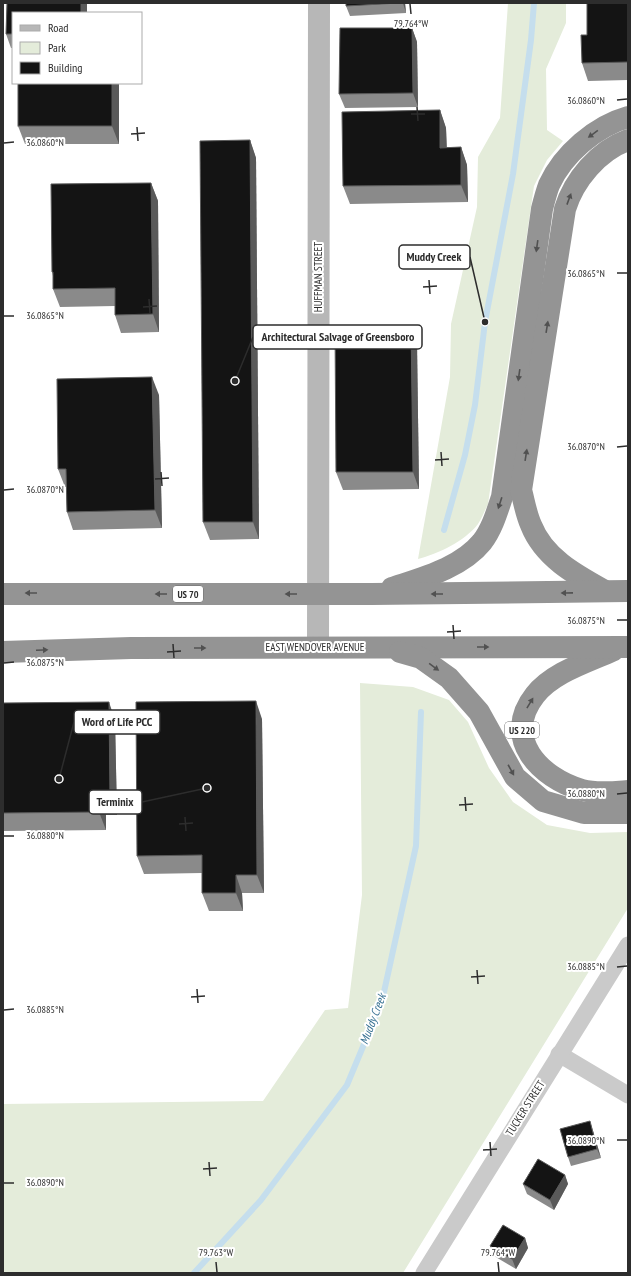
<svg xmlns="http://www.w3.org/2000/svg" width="631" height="1276" viewBox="0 0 631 1276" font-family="'PT Sans Narrow',sans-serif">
	<rect width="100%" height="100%" fill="#fff"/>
	<!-- green -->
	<g fill="#e4ecda">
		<path d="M508 3H566V23L546 69 547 130 563 141 547 160 534 186 488 504C485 510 482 518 478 524 465 541 438 554 418 559L450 377 451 324 477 207 478 157 500 118Z"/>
		<path d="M360 683 413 687 449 700 468 722 489 768 513 802 547 825 590 833 628 832V908L403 1273H3V1104L263 1101 325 1010 348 1008 362 895Z"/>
	</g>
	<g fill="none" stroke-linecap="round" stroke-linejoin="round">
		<!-- stream -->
		<g stroke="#c5deed" stroke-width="6">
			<path d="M444 530 465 455 475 405 485 322 513 174 531 40 534 3"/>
			<path d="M194 1273 261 1200 347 1085 382 1001 416 846 421 712"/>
		</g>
		<!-- street -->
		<g stroke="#cacaca" stroke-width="17">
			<path d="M559 1054 628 1095"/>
			<path d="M424 1273 628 945"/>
		</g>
		<!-- secondary -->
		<path stroke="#b7b7b7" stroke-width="22" d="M318 647 319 3"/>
		<!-- highway -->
		<g stroke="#949494" stroke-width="22">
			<path d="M392 588C422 578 461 568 482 542 492 529 497 512 502 497L542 209C544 201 546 193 549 185 563 154 596 126 628 117"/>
			<path d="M605 591C576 575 544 558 531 525 526 514 524 501 521 490L565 209C574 180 598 151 628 140"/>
			<path d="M3 594H372L628 591"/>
			<path d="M614 650C588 662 553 672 535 695 501 738 540 778 582 790 596 794 614 792 628 791"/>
			<path d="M3 652 131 648 628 647"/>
			<path d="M400 652 421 658 449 678 479 712 515 777 543 801 584 813H628"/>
		</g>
	</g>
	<!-- wall -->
	<g fill="#8a8a8a">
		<path d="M7 3H87V13H13V48H11L6 34Z"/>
		<path d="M346 3H405L406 13 350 16 346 6Z"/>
		<path d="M628 3V80L588 81 582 63 587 35Z"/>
		<path d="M412 28 417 42 418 107 345 108 339 94Z"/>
		<path d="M119 83V144H25L18 126Z"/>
		<path d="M440 110 446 128 447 147H461L467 165 468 202 350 204 343 186Z"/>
		<path d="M250 140 256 158 259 539 210 540 203 522Z"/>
		<path d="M151 183 158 201 159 332 121 333 115 315V306L60 307 53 289V276L52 272Z"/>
		<path d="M411 326 417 344 419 489 343 490 336 472Z"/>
		<path d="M159 395 162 528 73 530 67 512 66 487H65L58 469Z"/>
		<path d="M3 703 115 720 117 815H106V830L3 831Z"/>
		<path d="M262 719 264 893H242L243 911H209L202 893V873L144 874 137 856Z"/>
		<path d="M593 1131 601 1158 571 1166 568 1157Z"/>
		<path d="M565 1175 568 1184 554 1210 527 1194 523 1184Z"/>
		<path d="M525 1238 528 1248 516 1269 494 1256 490 1246Z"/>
	</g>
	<!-- shaded-wall -->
	<g fill="#5a5a5a">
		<rect x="81" y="3" width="6" height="10"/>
		<path d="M403 3H405L406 13Z"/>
		<path d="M412 28 417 42 418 107 413 93Z"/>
		<path d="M112 83H119V144L112 126Z"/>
		<path d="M440 110 446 128 447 165 440 148Z"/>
		<path d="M250 140 256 158 259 539 253 522Z"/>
		<path d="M461 147 467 165 468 202 461 185Z"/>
		<path d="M151 183 158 201 159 332 153 314Z"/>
		<path d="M411 326 417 344 419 489 413 472Z"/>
		<path d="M152 377 159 395 162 528 155 510Z"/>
		<path d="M256 701 262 719 264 893 257 875Z"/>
		<path d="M109 702 115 720 117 815 110 798Z"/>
		<path d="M99 798 106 815V830L99 812Z"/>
		<path d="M236 875 242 893 243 911 236 893Z"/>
		<path d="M590 1121 593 1131 601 1158 597 1149Z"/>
		<path d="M565 1175 568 1184 554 1210 550 1200Z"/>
		<path d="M525 1238 528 1248 516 1269 512 1259Z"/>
	</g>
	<!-- building -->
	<g fill="#141414" stroke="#5a5a5a">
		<path d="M7 3H81V13H13V34H6Z"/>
		<path d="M346 3H399L346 6Z"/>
		<path d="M587 3H628V62L582 63 581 35H587Z"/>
		<path d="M340 28H412L413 93 339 94Z"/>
		<rect x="18" y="83" width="94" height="43"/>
		<path d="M440 110V148L461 147V185L343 186 342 112Z"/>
		<path d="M250 140 253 522H203L200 141Z"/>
		<path d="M151 183 153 314 115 315V288L53 289V272H52L51 184Z"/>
		<path d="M411 326 413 472H336L335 327Z"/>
		<path d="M152 377 155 510 67 512 66 469H58L57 379Z"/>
		<path d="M256 701 257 875H236V893H202V855L137 856 136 702Z"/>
		<path d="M109 702 110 798H99V812L3 813V703Z"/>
		<path d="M590 1121 597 1149 568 1157 560 1129Z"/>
		<path d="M538 1159 565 1175 550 1200 523 1184Z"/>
		<path d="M503 1225 525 1238 512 1259 490 1246Z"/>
	</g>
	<!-- one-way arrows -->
	<defs><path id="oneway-solid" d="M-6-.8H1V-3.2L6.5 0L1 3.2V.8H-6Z"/></defs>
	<g fill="#515151">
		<use href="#oneway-solid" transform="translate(593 134) rotate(144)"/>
		<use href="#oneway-solid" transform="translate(569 199) rotate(-70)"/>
		<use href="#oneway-solid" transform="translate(537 246) rotate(98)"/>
		<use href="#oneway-solid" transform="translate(547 327) rotate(-81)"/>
		<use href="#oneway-solid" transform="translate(519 375) rotate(98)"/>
		<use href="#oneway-solid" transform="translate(526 455) rotate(-81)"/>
		<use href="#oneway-solid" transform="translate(500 503) rotate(108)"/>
		<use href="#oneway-solid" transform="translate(31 593) rotate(180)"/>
		<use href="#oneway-solid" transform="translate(567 593) rotate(179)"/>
		<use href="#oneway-solid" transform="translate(161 594) rotate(-180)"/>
		<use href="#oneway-solid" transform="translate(291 594) rotate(-180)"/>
		<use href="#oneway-solid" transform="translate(437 594) rotate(180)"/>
		<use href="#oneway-solid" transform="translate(483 647)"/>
		<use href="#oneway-solid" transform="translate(200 648)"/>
		<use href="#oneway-solid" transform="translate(42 650) rotate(-2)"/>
		<use href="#oneway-solid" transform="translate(434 667) rotate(36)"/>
		<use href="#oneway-solid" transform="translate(530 703) rotate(-59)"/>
		<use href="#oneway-solid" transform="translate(511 770) rotate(61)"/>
	</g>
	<!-- ticks -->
	<path fill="none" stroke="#2d2d2d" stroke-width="1.5" d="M410 4 411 14M617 100 627 99M417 107 418 121M411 114H425M137 127 138 141M131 134 145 133M4 143 14 142M617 273H627M429 280 430 294M423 287 437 286M149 299 150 313M143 307 157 306M4 316H14M617 447 627 446M441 452 442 466M435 460 449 459M161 472 162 486M155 479 169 478M4 490 14 489M617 620H627M453 625 454 639M447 632 461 631M173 644 174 658M167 652 181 651M4 663 14 662M617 794 627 793M465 797 466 811M459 805 473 804M185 817 186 831M179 824 193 823M4 836H14M617 967 627 966M477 970 478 984M471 977 485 976M197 989 198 1003M191 997 205 996M4 1010 14 1009M617 1140H627M490 1142 491 1156M483 1150 497 1149M209 1162 210 1176M203 1169 217 1168M4 1183H14M216 1262 217 1272M498 1262 499 1272"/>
	<g text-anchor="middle" stroke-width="4" stroke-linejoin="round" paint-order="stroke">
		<!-- shield labels -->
		<g fill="#fff" stroke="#6c6c6c" stroke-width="1">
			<rect x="173" y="586" width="30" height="16" rx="3"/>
			<rect x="505" y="722" width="34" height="16" rx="3"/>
		</g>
		<g font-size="10" font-weight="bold" fill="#2d2d2d">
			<text x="188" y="598">US 70</text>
			<text x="522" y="734">US 220</text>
		</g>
		<!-- street labels -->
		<g font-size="11" fill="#2d2d2d" stroke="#fff">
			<text transform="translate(318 277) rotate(-90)" y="4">HUFFMAN STREET</text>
			<text x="315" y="651">EAST WENDOVER AVENUE</text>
			<text transform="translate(525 1108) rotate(-58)" y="4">TUCKER STREET</text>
		</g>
		<!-- water labels -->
		<g font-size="12" font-style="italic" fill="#377193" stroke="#fff">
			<text transform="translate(373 1019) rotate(-69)" y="4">Muddy Creek</text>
		</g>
	</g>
	<g font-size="10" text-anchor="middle" fill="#2d2d2d" stroke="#fff" stroke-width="4" stroke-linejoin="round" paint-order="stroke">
		<text x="411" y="27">79.764°W</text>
		<text x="586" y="104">36.0860°N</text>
		<text x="45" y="146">36.0860°N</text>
		<text x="586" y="277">36.0865°N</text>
		<text x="45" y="319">36.0865°N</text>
		<text x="586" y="450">36.0870°N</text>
		<text x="45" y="493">36.0870°N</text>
		<text x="586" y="624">36.0875°N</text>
		<text x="45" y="666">36.0875°N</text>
		<text x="586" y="797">36.0880°N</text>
		<text x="45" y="839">36.0880°N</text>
		<text x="586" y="970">36.0885°N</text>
		<text x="45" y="1013">36.0885°N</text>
		<text x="586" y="1144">36.0890°N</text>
		<text x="45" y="1186">36.0890°N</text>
		<text x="216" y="1256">79.763°W</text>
		<text x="498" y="1256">79.764°W</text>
	</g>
	<!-- callouts -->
	<path fill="none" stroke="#2d2d2d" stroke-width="1.5" d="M485 322L470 257M235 381L253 337M59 779L74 722M207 788L142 802"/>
	<g fill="#2d2d2d" stroke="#fff" stroke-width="1.5">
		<circle cx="485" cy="322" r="4"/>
		<circle cx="235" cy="381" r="4"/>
		<circle cx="59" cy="779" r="4"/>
		<circle cx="207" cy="788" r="4"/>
	</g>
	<g fill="#fff" stroke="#2d2d2d" stroke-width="1.5">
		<rect x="399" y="245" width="71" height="24" rx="4"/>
		<rect x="253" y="325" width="169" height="24" rx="4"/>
		<rect x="74" y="710" width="86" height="24" rx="4"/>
		<rect x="89" y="790" width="53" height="24" rx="4"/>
	</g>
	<g font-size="12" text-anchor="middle" font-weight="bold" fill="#2d2d2d">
		<text x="434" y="261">Muddy Creek</text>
		<text x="338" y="341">Architectural Salvage of Greensboro</text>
		<text x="117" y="726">Word of Life PCC</text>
		<text x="115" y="806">Terminix</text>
	</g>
	<!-- border -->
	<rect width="631" height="1276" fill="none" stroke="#2d2d2d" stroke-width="8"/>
	<!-- legend -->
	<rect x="12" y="12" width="130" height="72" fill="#ffffff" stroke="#ababab"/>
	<rect x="20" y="25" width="20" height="6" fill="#b7b7b7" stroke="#ababab"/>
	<text x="48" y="32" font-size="12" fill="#2d2d2d">Road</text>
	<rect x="20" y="42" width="20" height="12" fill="#e4ecda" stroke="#ababab"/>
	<text x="48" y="52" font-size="12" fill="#2d2d2d">Park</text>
	<rect x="20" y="62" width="20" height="12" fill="#141414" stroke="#ababab"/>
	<text x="48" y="72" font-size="12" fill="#2d2d2d">Building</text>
</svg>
